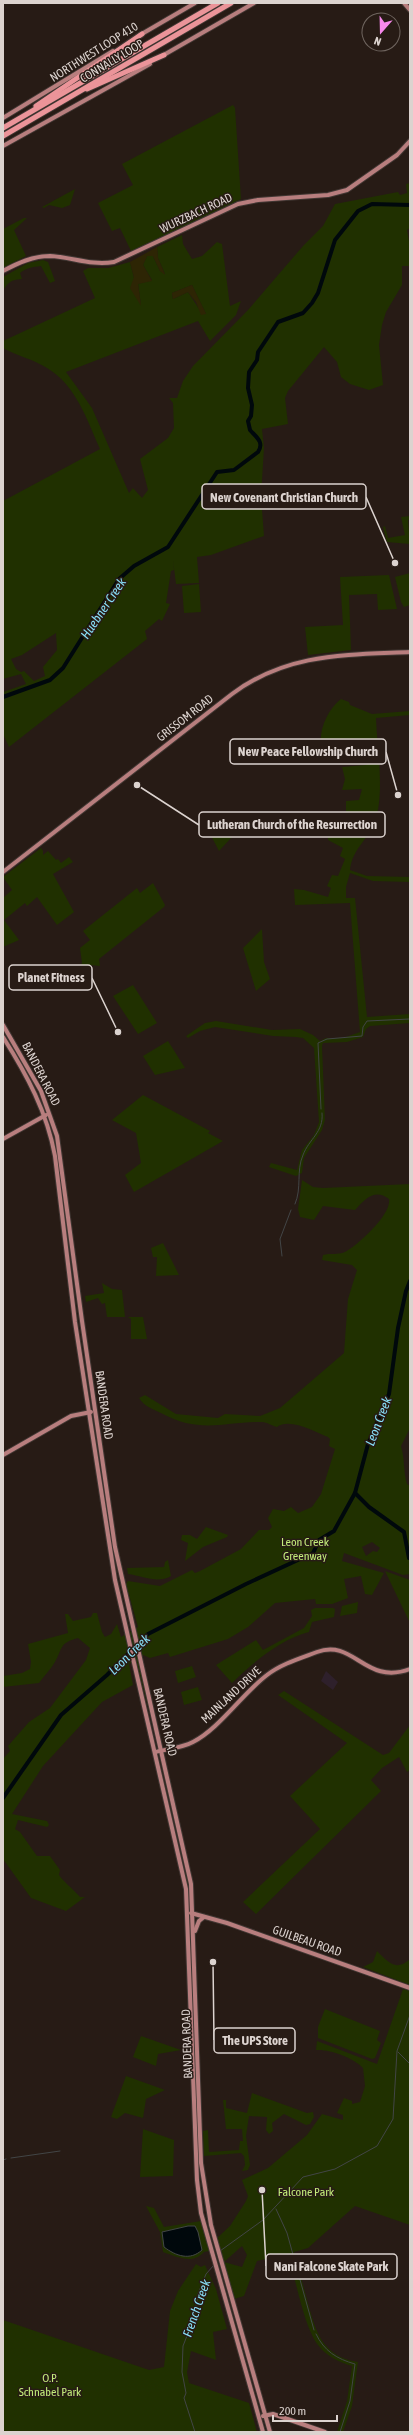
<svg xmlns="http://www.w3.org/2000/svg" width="413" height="2435" viewBox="0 0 413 2435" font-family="'Asap Condensed',sans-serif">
	<rect width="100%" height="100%" fill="#271b15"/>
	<!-- industrial -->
	<path fill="#2e202b" d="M326 1671 338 1682 333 1690 321 1681Z"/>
	<!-- green -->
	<g fill="#203000" fill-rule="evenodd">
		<path d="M233 105 235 108 241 199 131 251 120 228 112 231 98 203 133 185 122 164Z"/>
		<path d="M410 183V228L407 230 410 247V266H402V285L386 312 382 325 379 345 383 385 369 390 350 384 341 377 337 362 324 347 288 391 285 398 288 424 262 429 264 448 261 496 264 536 211 555 197 557 199 583 176 584 173 560 174 570 171 571 166 603 170 604 162 621 159 619 145 631 147 639 9 747 3 734V692L26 684 21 674 3 679V501L100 449C87 420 76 385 47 368 33 359 17 356 3 348V341L95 298 83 271 88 268H108L130 262 141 305 138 284 152 280 143 265 147 256H153L160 271 165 274 158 258 157 247 182 235 183 244 192 259 202 256 217 242 222 244 230 306 241 301 236 315 210 341 198 321 66 372 92 408 129 493 133 488 142 498 148 490 140 459 168 438 174 428 173 403 169 398H177L183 381 193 366 248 310 303 246 323 226 335 204 398 192 400 195 407 193 406 184ZM192 285 206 314 201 312 188 292 173 299 172 293ZM56 633 57 650 43 667 45 676 34 681 24 671 21 672 16 669 11 659 22 655Z"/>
		<path d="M75 189 70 205 62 208 49 205 44 208 42 207Z"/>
		<path d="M24 218H27L14 230 26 256 3 268V229Z"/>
		<path d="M43 260 48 262 55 281 50 283 41 266C33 267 26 268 20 273L22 279C9 280 9 283 3 290V277L28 263Z"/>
		<path d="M410 516V520H408L410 544 387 542 383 527 385 526 388 538 405 535 401 517Z"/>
		<path d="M410 573V605L404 607 401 602 395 577Z"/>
		<path d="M389 575 397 609 378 610 377 594 349 595 351 650 308 655 305 627 343 625 340 577Z"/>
		<path d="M199 584 201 612 184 613 182 586Z"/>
		<path d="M341 699 349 702 350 705 372 714 410 711V715L376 718C377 749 385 792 375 822 368 840 352 849 350 870L367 876 410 877V882L373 881 350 873 346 887V898H355L367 1017 410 1014V1023L370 1026 366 1029 363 1037 347 1042 323 1043 322 1046 325 1120 322 1130 304 1158 302 1173 296 1176 269 1167 271 1163 297 1170 302 1150 314 1135 319 1122 314 1048 303 1038 296 1037 273 1036 215 1027 200 1031 188 1038 186 1036 205 1023 216 1021 272 1030 300 1029 313 1035 320 1041 326 1038H343L360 1032 350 903 295 905 294 889 304 890 328 897 331 888 327 886 332 875 338 876 345 859 340 856 343 848 328 840V834L340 835 343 831 342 818 346 815V801L359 800 362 789 342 790 345 779 342 767 366 765 371 758 357 754 369 750V742L321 745C319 729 328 709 341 699Z"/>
		<path d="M231 821 232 837 219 851 207 828Z"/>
		<path d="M41 848 43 851V855L48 851 56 860 58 859 61 863 69 857 73 862 53 874 74 912 57 925 37 897 27 906 25 903 4 920 19 940 3 947V898L12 890 3 877Z"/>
		<path d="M153 883 165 905 164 907 99 959 100 966 91 965 83 972H77L82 963 80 948 90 940 83 931 137 888 140 893Z"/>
		<path d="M262 929 264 962 270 979 256 991 243 948Z"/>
		<path d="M133 985 157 1023 138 1034 113 996Z"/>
		<path d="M168 1041 185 1068 155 1075 143 1056Z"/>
		<path d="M143 1095 210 1131 208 1133 223 1141 134 1192 125 1175 141 1163 136 1133 112 1120Z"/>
		<path d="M302 1180 313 1187 323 1188 410 1184V1428L401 1446C405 1459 403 1471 407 1484L410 1486V1574L403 1575 344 1553 342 1561 384 1573 372 1595 365 1594 361 1576 344 1579 348 1598 332 1604H316L315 1599 275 1603 248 1627 228 1639 170 1657 168 1653 150 1658 143 1655 138 1658 158 1746 136 1660 129 1664 133 1685 102 1702 43 1766 12 1814 47 1821 49 1825 47 1827 18 1820 15 1829 20 1832 37 1856H50L60 1870 59 1875C64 1882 73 1889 80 1897H85L66 1911 31 1898 3 1859V1759L10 1751 8 1746 29 1722 50 1708 86 1660 90 1648 78 1638C59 1643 63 1648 55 1662 51 1669 44 1676 39 1683L3 1687V1676L22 1673 30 1669 31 1662 28 1644 68 1633 65 1614H68L73 1621 91 1617 93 1613H97L102 1632 105 1637 111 1634 117 1624 121 1637 138 1627 126 1584 128 1581 160 1586 192 1570 195 1573 200 1571 241 1549 259 1530H269L272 1527 268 1518 273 1509 284 1511 291 1507 298 1513 312 1507 321 1494 335 1449 329 1446 330 1439 328 1437C316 1432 289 1417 277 1427 272 1426 267 1422 262 1422 223 1422 199 1434 161 1413 152 1409 144 1406 139 1398L145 1395 176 1414 218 1418 225 1414 260 1416 280 1408 344 1353 348 1299 357 1270 352 1265 322 1260 323 1255C330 1253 338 1255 345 1252 358 1245 392 1214 389 1199 375 1188 365 1199 355 1210L323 1206 314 1220 300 1217 298 1209ZM372 1542 380 1548 377 1552 373 1551 366 1556 362 1547Z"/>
		<path d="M163 1243 179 1275 156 1276 157 1257H153L151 1248Z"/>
		<path d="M102 1283 112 1289 122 1290 125 1317H107L105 1303 102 1304 98 1298 86 1302 85 1296 104 1293Z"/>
		<path d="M128 1317H143L147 1339H131V1319Z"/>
		<path d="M206 1527 228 1535 227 1537 203 1547 185 1561 188 1543 181 1540 182 1535H190L197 1539Z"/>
		<path d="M168 1560 171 1576C157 1584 143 1576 128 1574L127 1568 164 1567 165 1562Z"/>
		<path d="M385 1571 410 1580V1623Z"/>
		<path d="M358 1602 357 1613 340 1616 342 1606Z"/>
		<path d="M315 1608H333L335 1609 334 1617 312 1622 309 1632C279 1640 254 1662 232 1683L216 1665 256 1640 263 1650 304 1628 312 1616 311 1610Z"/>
		<path d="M192 1666 196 1677 178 1683 175 1671Z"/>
		<path d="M198 1687 202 1700 184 1705 181 1692Z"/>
		<path d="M284 1691 383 1755 389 1753 410 1725V1770L407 1772 399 1757 382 1768 371 1780 381 1791 256 1914 243 1902 320 1829 290 1796 347 1743 278 1695Z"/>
		<path d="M159 1756 188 1876 190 1910 185 1869Z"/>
		<path d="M377 1951C388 1962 396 1972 410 1959V1985L363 1967 373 1962Z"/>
		<path d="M403 1989 410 1991V2225L355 2206 308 2248 294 2252C298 2268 303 2284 307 2300 316 2331 321 2356 358 2362L352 2406 343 2432H337L347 2401 352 2366C339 2362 327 2357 318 2345 304 2327 295 2277 288 2253L280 2268 277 2267 274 2257 257 2261 244 2296 234 2299 217 2238 230 2226 246 2201 248 2196 242 2180 268 2168 307 2135 322 2114 343 2120V2115L337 2113 344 2098 352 2101V2104L360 2102 365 2086 363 2068C354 2058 330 2049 316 2050L317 2041 377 2064ZM242 2246 247 2255 242 2267 224 2262Z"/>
		<path d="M325 2009 380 2031 377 2040 381 2043 375 2058 372 2059 318 2038V2027Z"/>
		<path d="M141 2036 181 2050 158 2054 156 2066 133 2057Z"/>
		<path d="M126 2076 165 2090 146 2099 143 2118 125 2113 117 2119 111 2117Z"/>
		<path d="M252 2093 307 2113 313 2112 314 2117 310 2124 306 2125 284 2114 272 2123 273 2131 269 2134 266 2130 267 2117 249 2116 246 2136 250 2165 248 2170 242 2171 245 2165 244 2156 241 2153 204 2156 203 2131 208 2130 209 2152 239 2150 240 2141H243L242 2129H226L223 2100H226V2108L247 2113Z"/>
		<path d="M143 2129 174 2140 173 2176 140 2177Z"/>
		<path d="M146 2206 154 2208 164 2227 201 2221 209 2251 204 2252C193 2265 177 2257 163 2252L160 2232Z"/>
		<path d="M196 2264 201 2267 205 2265 216 2289 227 2329 213 2332 216 2360 191 2351 187 2372 189 2383 249 2403 257 2432H3V2320L149 2370 164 2367 170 2311 178 2291Z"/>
	</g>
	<!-- sand -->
	<g fill="#2d2504">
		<path d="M157 247 158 258 165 275 160 271 153 256H147L143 265 152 281 138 284 141 306 130 288 134 277 130 262Z"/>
		<path d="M192 285 206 314 201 315 196 302 188 292 173 299 172 293Z"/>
	</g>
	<!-- water -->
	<path fill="#00080c" stroke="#424546" d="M188 2226H195L198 2232 202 2250C190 2261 176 2256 164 2247L162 2232Z"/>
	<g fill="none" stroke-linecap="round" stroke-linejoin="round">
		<!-- stream -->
		<g stroke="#424546" stroke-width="1">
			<path d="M321 1109 318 1043 327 1039 362 1036 363 1027 367 1021 410 1019"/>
			<path d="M295 1204C302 1188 296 1171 303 1155 309 1139 324 1132 322 1113"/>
			<path d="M282 1256 280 1239 291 1210"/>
			<path d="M398 2052 410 2064"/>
			<path d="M11 2158 60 2151"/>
			<path d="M3 2160 6 2159"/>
			<path d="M276 2209 287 2233 314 2330"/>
			<path d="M220 2251 263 2220 303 2177 335 2169 377 2146 393 2119 397 2051 410 2015"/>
			<path d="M316 2334C324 2351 337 2359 355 2364L350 2401 340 2432"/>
			<path d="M195 2432 184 2398 186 2393 182 2372 183 2346 194 2318 198 2294 206 2274 214 2265"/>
		</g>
		<!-- river -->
		<g stroke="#00080c" stroke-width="4">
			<path d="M3 697 50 680 63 668 119 579 134 566 168 547 217 472 234 470 258 452C265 442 255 436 250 430L248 421 251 416 252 405 248 388 249 372 257 360 258 352 278 322 303 313 312 303 318 293 335 240 358 211 372 204 410 205"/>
			<path d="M355 1493 369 1507 404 1532 409 1558"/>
			<path d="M316 1547 319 1540 334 1531 355 1493 368 1444 389 1394 398 1328 406 1291 410 1281"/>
			<path d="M3 1798 61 1715 107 1675 148 1634 246 1584 313 1553 315 1549"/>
		</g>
		<!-- major casing -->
		<g stroke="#413733" stroke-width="6">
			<g id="major">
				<path d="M404 3 410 10"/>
				<path d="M140 35 195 3"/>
				<path d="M162 56 254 3"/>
				<path d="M3 118 113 51"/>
				<path d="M3 146 150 64"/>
				<path d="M3 271C18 263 33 256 50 256 72 257 91 266 114 262L238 204 258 200 328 195 347 190 397 155 410 141"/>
				<path d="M3 872 232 694C287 653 344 655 410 652"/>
				<path d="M3 1025 41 1091 57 1136 82 1321 115 1547 191 1884 201 2163 211 2225 270 2432"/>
				<path d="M3 1037C27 1075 47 1112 55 1156L75 1322 115 1580 186 1889 197 2180 201 2213 263 2432"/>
				<path d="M3 1139 46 1115"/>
				<path d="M3 1455 71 1416 91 1412"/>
				<path d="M155 1752C167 1749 182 1748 193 1742 219 1729 243 1693 267 1675 281 1664 301 1658 317 1652 354 1638 365 1686 410 1669"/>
				<path d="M191 1913 227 1923 410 1988"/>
				<path d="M195 1931 199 1921 204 1917"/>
				<path d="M263 2416 273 2414 325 2432"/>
			</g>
		</g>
		<!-- highway casing -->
		<g stroke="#413733" stroke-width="7">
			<g id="highway">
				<path d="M87 89 164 55"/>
				<path d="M36 106 142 34"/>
				<path d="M3 128 218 3"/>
				<path d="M3 136 231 3"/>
			</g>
		</g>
		<!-- major -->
		<use href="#major" stroke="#b87e7e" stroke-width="4"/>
		<!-- highway -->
		<use href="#highway" stroke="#eb9499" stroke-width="5"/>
	</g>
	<g text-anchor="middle" stroke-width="3" stroke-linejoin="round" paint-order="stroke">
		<!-- street labels -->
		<g font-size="12" fill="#dcd3cf" stroke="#271b15">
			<text transform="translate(94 52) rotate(-32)" y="4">NORTHWEST LOOP 410</text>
			<text transform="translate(112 61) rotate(-31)" y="4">CONNALLY LOOP</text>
			<text transform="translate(196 213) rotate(-25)" y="4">WURZBACH ROAD</text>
			<text transform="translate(185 718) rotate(-38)" y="4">GRISSOM ROAD</text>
			<text transform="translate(41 1074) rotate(63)" y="4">BANDERA ROAD</text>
			<text transform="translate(104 1405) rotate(82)" y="4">BANDERA ROAD</text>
			<text transform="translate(231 1695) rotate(-43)" y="4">MAINLAND DRIVE</text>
			<text transform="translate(165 1722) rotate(77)" y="4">BANDERA ROAD</text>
			<text transform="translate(307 1941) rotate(19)" y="4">GUILBEAU ROAD</text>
			<text transform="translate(187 2044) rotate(-92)" y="4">BANDERA ROAD</text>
		</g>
		<!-- park labels -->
		<g font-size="12" fill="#c2ec7a" stroke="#271b15">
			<text x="305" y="1546">Leon Creek<tspan x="305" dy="14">Greenway</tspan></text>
			<text x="306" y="2196">Falcone Park</text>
			<text x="50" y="2382">O.P.<tspan x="50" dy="14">Schnabel Park</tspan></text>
		</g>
		<!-- water labels -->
		<g font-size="13" font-style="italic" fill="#88dff7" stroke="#271b15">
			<text transform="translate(103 608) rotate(-56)" y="5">Huebner Creek</text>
			<text transform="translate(378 1421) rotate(-69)" y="5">Leon Creek</text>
			<text transform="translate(129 1654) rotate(-44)" y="5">Leon Creek</text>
			<text transform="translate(196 2308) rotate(-71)" y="5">French Creek</text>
		</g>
	</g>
	<!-- callouts -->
	<path fill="none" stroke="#dcd3cf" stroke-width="1.5" d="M395 563L366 497M398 795L386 752M137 785L199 825M118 1032L92 978M213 1962L214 2040M262 2190L266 2266"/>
	<g fill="#dcd3cf" stroke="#271b15" stroke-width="1.5">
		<circle cx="395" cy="563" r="4"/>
		<circle cx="398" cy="795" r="4"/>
		<circle cx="137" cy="785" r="4"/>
		<circle cx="118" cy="1032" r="4"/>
		<circle cx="213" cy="1962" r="4"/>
		<circle cx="262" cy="2190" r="4"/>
	</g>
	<g fill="#271b15" stroke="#dcd3cf" stroke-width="1.5">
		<rect x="202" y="484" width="164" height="25" rx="4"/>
		<rect x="230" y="739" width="156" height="25" rx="4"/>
		<rect x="199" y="812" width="186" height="25" rx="4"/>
		<rect x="9" y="965" width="83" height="25" rx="4"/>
		<rect x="214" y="2028" width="81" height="25" rx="4"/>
		<rect x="266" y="2254" width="131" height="25" rx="4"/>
	</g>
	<g font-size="13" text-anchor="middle" font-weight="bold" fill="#dcd3cf">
		<text x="284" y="502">New Covenant Christian Church</text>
		<text x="308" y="756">New Peace Fellowship Church</text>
		<text x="292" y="829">Lutheran Church of the Resurrection</text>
		<text x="51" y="982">Planet Fitness</text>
		<text x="255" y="2045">The UPS Store</text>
		<text x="331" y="2271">Nani Falcone Skate Park</text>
	</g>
	<!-- border -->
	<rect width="413" height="2435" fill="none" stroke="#dcd3cf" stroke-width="8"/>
	<!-- north arrow -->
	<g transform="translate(381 32) rotate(200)"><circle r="19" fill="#271b15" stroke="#6f655f"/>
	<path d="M0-3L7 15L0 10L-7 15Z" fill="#f788eb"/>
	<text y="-6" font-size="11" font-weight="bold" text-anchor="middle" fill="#dcd3cf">N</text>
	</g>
	<!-- scale -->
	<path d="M273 2415v6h64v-6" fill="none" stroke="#dcd3cf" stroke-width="2"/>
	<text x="279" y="2415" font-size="12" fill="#dcd3cf" stroke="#271b15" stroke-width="3" paint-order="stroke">200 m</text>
</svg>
